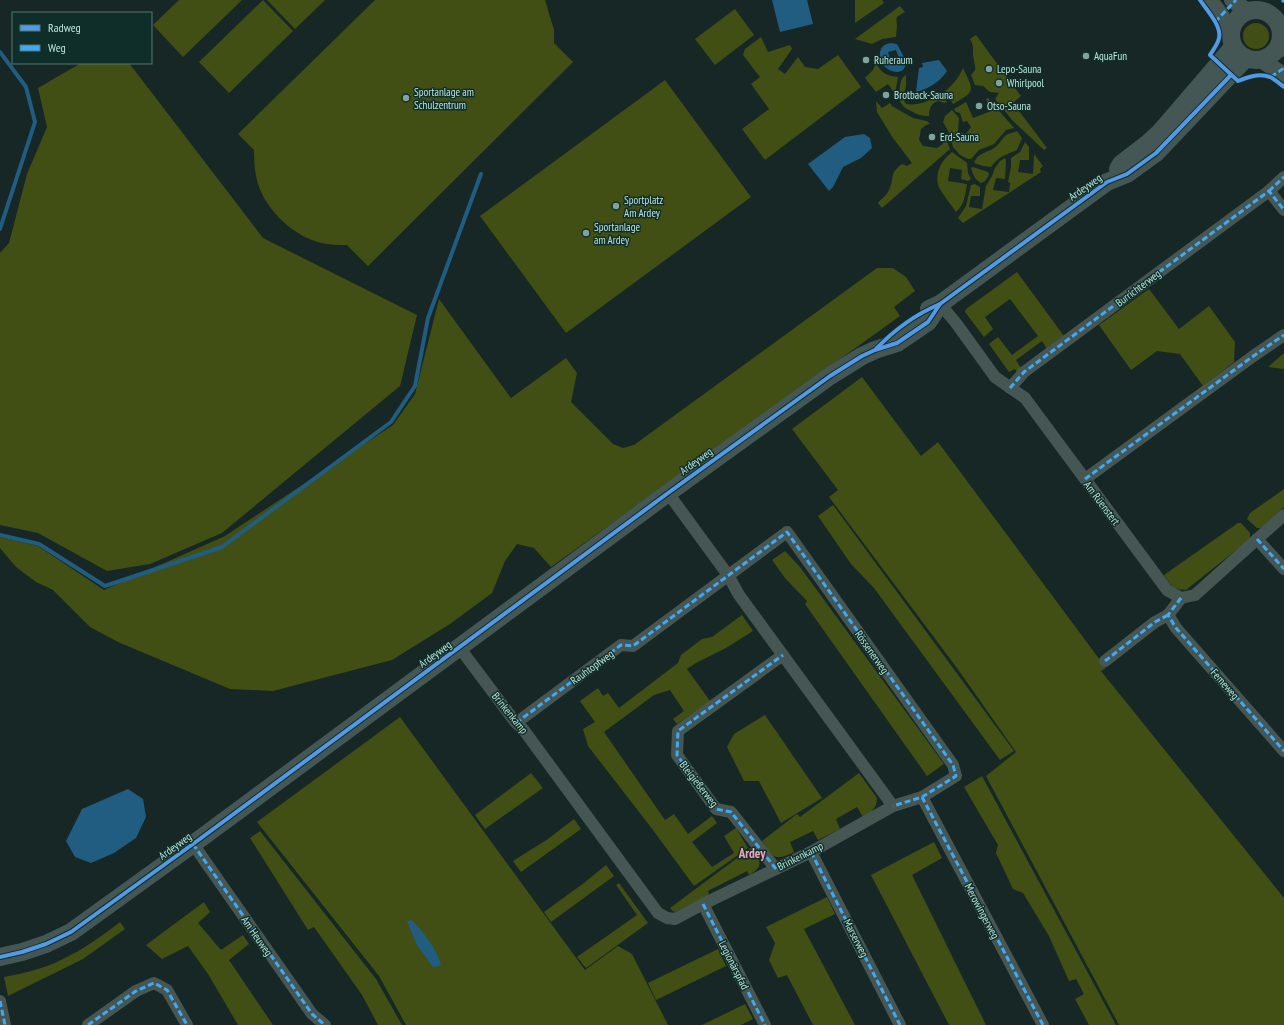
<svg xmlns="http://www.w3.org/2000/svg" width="1284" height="1025" viewBox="0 0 1284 1025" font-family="'PT Sans Narrow',sans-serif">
	<rect width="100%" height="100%" fill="#172725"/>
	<!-- green -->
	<g fill="#414f14">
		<path d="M179 0H242L183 57 153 25Z"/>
		<path d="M263 0 293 31 229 93 199 62Z"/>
		<path d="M267 0H325L295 29Z"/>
		<path d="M375 0H545L554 30V43L573 62 368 266 347 245C339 245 330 245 322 243 295 237 269 213 259 187 255 175 254 163 254 150L238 134Z"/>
		<path d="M855 0H882L884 3 855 23Z"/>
		<path d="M900 6 905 12C896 17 896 16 897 25 897 29 896 33 896 37L882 39 872 44 855 39Z"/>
		<path d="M735 9 754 35 715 65 695 39Z"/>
		<circle cx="1256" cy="36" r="13"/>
		<path d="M976 35 1021 96 1013 103 1047 148 1044 150 1013 121 995 99 999 93 990 92 983 86 975 85 971 75 975 70C976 66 974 64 974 60 971 50 976 50 970 39Z"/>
		<path d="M761 37 768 52 790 45 792 49 778 69 785 74 798 57 805 67 818 69 838 55 861 87 765 160 742 129 769 109 751 84 760 77 743 55 745 49Z"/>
		<path d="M81 63H129L263 238 417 315 400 386 222 533 150 564 107 571 38 533 0 525V253L9 243 27 174 47 127 38 88Z"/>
		<path d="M876 63C881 73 887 76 898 77L895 94 888 84 876 92 865 78 873 70Z"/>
		<path d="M963 68C974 91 976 91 953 104L945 91C953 85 959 77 963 68Z"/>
		<path d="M906 75V86L903 99 906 104C919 106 932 100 942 93L947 102 944 103 938 101C931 103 929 109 929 116 922 116 918 115 913 112 899 106 898 100 900 86 901 81 901 78 906 75Z"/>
		<path d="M665 80 751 197 566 333 480 216Z"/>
		<path d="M988 98 1014 128 1006 130 994 144 979 150 971 159H968L960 155 953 147 948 131 943 122 945 116 952 110 959 118 958 132 966 134 971 127 967 121 963 122 960 113 956 112 954 109 966 102 973 118 991 111 986 99Z"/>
		<path d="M876 101 882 108 890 103 892 106 913 118 927 121 930 124 926 125 921 129 919 140 923 146 937 148 943 144 944 133 950 149 882 208 878 203C881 199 887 195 889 190 895 179 888 174 902 164L907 166 912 163 893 138 877 112Z"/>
		<path d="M1017 131 1022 138 1017 150C1005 155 999 156 991 167L983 166 974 163C977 153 987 153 994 148 999 145 1001 140 1005 136 1008 133 1013 133 1017 131Z"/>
		<path d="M1025 142 1029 147V160H1020L1018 172 1033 174 1034 154 1043 166 1040 169 1041 172 963 223 958 218 966 206 971 185 975 184 980 187V196H971L969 207 982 209 986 186 992 176 995 168 1000 161 1005 158 1006 161 1005 179 996 178 993 190 1009 192 1010 183 1008 182 1011 167V158L1020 152Z"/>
		<path d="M952 152 967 163 968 173 971 179 968 181 961 179 962 170 950 168 948 181 967 184C965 195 965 204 956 212 952 206 940 191 938 185 935 171 942 160 952 152Z"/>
		<path d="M973 167 988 172 989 175 985 181 981 183C974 179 973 174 971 168Z"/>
		<path d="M877 268H893L906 277 915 291 894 307 900 316 551 567 534 548 517 544 505 561 492 593 450 624 392 660 273 691 230 689 118 642 90 627 53 590 36 582 16 567 0 548V537L38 546 104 590 225 536 393 425 415 394 439 299 511 398 566 358 577 373 571 402 613 444 623 448 634 445Z"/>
		<path d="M1017 272 1064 336 1047 349 1042 341 1016 360 1021 368 1017 372 1015 369 1009 372 989 344 998 337 1012 355 1038 336 1010 299 985 317 993 329 984 337 965 312 966 309Z"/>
		<path d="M1149 289 1179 329 1209 306 1235 342 1234 362 1203 386 1180 354 1157 351 1131 370 1099 325Z"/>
		<path d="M1284 353V369L1268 367Z"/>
		<path d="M862 377 921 456 938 442 1106 668 1101 671 1284 898V1025H1119L986 776 1016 752 957 668 829 497 838 490 792 429Z"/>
		<path d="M1284 489V507L1261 528H1257L1247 519 1250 513Z"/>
		<path d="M833 505 1014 751 1000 760 874 588 851 564 818 516Z"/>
		<path d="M1238 523H1241L1250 533V539L1186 590C1173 589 1171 586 1164 575Z"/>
		<path d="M785 551 800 567 944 764 927 776 805 604 807 601 785 578 772 560Z"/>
		<path d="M742 615 753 631 726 648 696 663 687 669 710 701 677 724 673 719 684 711 670 690 654 695 604 732 665 820 674 814 688 834 712 816 717 823 692 842 712 867 734 853 724 836 736 828 748 848 694 886 653 830 588 746 583 729 595 722 580 701 598 688 603 696 608 693 619 708 678 663 681 655 702 639 712 637Z"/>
		<path d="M765 715 822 798 781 823 759 781H744L727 747 734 734Z"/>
		<path d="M400 717 585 970 618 946 632 954 668 1025H406L379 976 257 822Z"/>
		<path d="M531 773 543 788 485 829 475 815Z"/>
		<path d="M859 773 877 798C877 808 871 813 863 817L857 807 836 819 840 829 818 840 813 831 790 842 794 852C774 862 773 857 762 841L797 814 800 817Z"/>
		<path d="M982 776 1116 1025H1089L1075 999 1084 994 1076 979 1069 981 1049 936 1023 893 1013 889 996 853 998 845 964 787Z"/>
		<path d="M574 819 581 829 521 872 513 861 548 839Z"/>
		<path d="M260 831 376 979 402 1025H378L362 995 314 927 308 930 250 838Z"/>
		<path d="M934 842 942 858 912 875 986 1025H949L871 875Z"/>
		<path d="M752 847C760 860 765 866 749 875L747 871 708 891 709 895 675 912 673 911 670 908Z"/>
		<path d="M606 865 614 876 551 922 544 912 584 883Z"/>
		<path d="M619 883 648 923 586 968 577 957 637 915 616 885Z"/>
		<path d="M827 897 835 914 804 929 855 1025H813L787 975 778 978 769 960 775 943 766 927Z"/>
		<path d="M204 902 210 912 198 923 221 950 243 935 249 944 229 960 273 1025H238L208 974 188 946 162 959 146 945Z"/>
		<path d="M120 922 125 929 83 959 8 996 4 977C24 973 44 969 63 959 84 949 102 936 120 922Z"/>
		<path d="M718 949 726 966 656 1000 648 983Z"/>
		<path d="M745 1004 753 1019 741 1025H702Z"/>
	</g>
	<!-- water -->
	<g fill="#205d81">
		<path d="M772 0H807L813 24 780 32Z"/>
		<path d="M891 43 897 44 905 59 900 61 896 50 888 52 892 65 906 60C907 82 877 70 880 53 881 46 885 44 891 43Z"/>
		<path d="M939 60 947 71C940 82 928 89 916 92L919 68 923 67 922 63Z"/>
		<path d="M864 134 870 138 872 148 861 158 843 167 833 187 829 191 808 164 845 137Z"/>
		<path d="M128 789 143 799 146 817 136 838 114 853 91 863 75 857 66 841 82 809Z"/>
		<path d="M412 920C424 933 435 947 441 964L439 966 433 967 417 945 407 921Z"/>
	</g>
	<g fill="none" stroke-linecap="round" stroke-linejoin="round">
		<!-- stream -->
		<g stroke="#205d81" stroke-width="4">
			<path d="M0 52 26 87 35 122 0 229"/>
			<path d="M0 535 39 544 105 586 222 547 391 422 415 386 428 318 481 174"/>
		</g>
		<!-- minor -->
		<g stroke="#455653" stroke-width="12">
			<path d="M1269 191 1284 177"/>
			<path d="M940 304 956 323 995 377 1025 398 1167 590 1181 598 1195 595 1284 515"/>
			<path d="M1010 388 1024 372 1269 191 1284 210"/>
			<path d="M1085 479 1252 357 1284 335"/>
			<path d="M668 493 728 575 739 595 893 806"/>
			<path d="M1257 539 1284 569"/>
			<path d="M1181 598 1168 615 1176 628 1284 751"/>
			<path d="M459 647 516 723 523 729 658 913 667 918 675 919 703 904 811 852 893 806 922 797 956 776 953 765 787 532 633 646 621 645 516 723"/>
			<path d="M1105 661 1155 622 1168 615"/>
			<path d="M922 797 1043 1025"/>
			<path d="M193 844 312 1014 325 1025"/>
			<path d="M811 852 900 1025"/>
			<path d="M776 869 731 812 716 809 677 755 678 731 783 655"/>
			<path d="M703 904 765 1025"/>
			<path d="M0 1001 5 1025"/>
			<path d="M88 1025 136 991 154 983 167 990 187 1025"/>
		</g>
		<!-- tertiary -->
		<g stroke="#455653" stroke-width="16">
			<path d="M1210 0 1221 15 1230 31"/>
			<path d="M1232 0 1246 10"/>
			<path d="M1280 43 1284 49"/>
			<path d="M1261 60 1284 75"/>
		</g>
		<!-- secondary -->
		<g stroke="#445754" stroke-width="18">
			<circle cx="1256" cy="35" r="25"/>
			<path d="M1118 169 1121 164 1147 144 1160 132 1233 47"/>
			<path d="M929 309 940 304 1107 182 1127 174 1156 153 1246 58"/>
			<path d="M0 957 22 952 46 944 71 932 193 844 668 493 830 376 862 356 875 350 897 343 928 322 940 304"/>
		</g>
		<!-- quiet -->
		<g stroke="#3fa9f5" stroke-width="3" stroke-dasharray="6 3" stroke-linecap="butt">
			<path d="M1282 0 1284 2"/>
			<path d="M1215 22 1236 0"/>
			<path d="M1271 77 1284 68"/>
			<path d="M1269 191 1284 177"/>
			<path d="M1010 388 1024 372 1269 191 1284 210"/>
			<path d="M1085 479 1252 357 1284 335"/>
			<path d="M1257 539 1284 569"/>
			<path d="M1181 598 1168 615 1176 628 1284 751"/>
			<path d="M1105 661 1155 622 1168 615"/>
			<path d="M516 723 621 645 633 646 787 532 953 765 956 776 922 797 893 806"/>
			<path d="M922 797 1043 1025"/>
			<path d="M193 844 312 1014 325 1025"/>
			<path d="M811 852 900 1025"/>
			<path d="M776 869 731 812 716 809 677 755 678 731 783 655"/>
			<path d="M703 904 765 1025"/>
			<path d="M0 1001 5 1025"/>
			<path d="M88 1025 136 991 154 983 167 990 187 1025"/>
		</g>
		<!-- cycleway casing -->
		<g stroke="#102e29" stroke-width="6">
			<g id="cycleway">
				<path d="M1200 0C1206 9 1222 26 1219 38 1218 44 1213 50 1210 55L1238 81C1248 77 1259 73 1270 77 1275 79 1280 84 1284 87"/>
				<path d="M876 349C895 329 914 315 940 304L1107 182 1127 174 1156 153 1231 75"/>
				<path d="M0 957 22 952 46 944 71 932 193 844 668 493 830 376 862 356 875 350 897 343 928 322 940 304"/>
			</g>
		</g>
		<!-- cycleway -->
		<use href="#cycleway" stroke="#5399e6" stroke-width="4"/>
	</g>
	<!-- markers -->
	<g fill="#82a29c" stroke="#102e29" stroke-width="1.5">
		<circle cx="1086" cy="56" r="4"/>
		<circle cx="866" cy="60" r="4"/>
		<circle cx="989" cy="69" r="4"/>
		<circle cx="999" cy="83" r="4"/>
		<circle cx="886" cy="95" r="4"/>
		<circle cx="406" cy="98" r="4"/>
		<circle cx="979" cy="106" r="4"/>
		<circle cx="932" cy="137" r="4"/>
		<circle cx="616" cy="206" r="4"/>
		<circle cx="586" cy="233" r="4"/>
	</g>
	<g text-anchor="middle" stroke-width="3" stroke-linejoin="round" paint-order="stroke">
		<!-- poi labels -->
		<g font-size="11" fill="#bbe5dc" stroke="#102e29" text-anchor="start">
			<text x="1094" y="60">AquaFun</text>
			<text x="874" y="64">Ruheraum</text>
			<text x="997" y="73">Lepo-Sauna</text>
			<text x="1007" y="87">Whirlpool</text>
			<text x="414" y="96">Sportanlage am<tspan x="414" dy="13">Schulzentrum</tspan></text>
			<text x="894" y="99">Brotback-Sauna</text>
			<text x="987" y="110">Otso-Sauna</text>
			<text x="940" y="141">Erd-Sauna</text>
			<text x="624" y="204">Sportplatz<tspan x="624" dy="13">Am Ardey</tspan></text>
			<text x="594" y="231">Sportanlage<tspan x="594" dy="13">am Ardey</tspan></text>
		</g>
		<!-- street labels -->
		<g font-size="11" fill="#bbe5dc" stroke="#102e29">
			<text transform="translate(1085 187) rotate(-35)" y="4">Ardeyweg</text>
			<text transform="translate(1138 288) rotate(-37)" y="4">Burrichterweg</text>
			<text transform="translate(696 461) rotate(-36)" y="4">Ardeyweg</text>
			<text transform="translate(1102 503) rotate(53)" y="4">Am Rüenstert</text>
			<text transform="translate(872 652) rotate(55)" y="4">Rössenerweg</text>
			<text transform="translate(435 654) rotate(-36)" y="4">Ardeyweg</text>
			<text transform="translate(592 667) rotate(-36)" y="4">Rauhtopfweg</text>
			<text transform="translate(1225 684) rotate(49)" y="4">Femeweg</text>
			<text transform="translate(510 713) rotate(51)" y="4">Brinkenkamp</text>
			<text transform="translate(699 784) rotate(52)" y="4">Bleigießerweg</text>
			<text transform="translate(175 846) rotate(-36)" y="4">Ardeyweg</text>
			<text transform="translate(800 856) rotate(-27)" y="4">Brinkenkamp</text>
			<text transform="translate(982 911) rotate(62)" y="4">Merowingerweg</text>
			<text transform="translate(257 936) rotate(55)" y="4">Am Heuweg</text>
			<text transform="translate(856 938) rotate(63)" y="4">Marserweg</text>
			<text transform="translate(734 965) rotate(63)" y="4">Legionärspfad</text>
		</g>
		<!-- quarter labels -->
		<g font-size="13" font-weight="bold" fill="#f6a4bc" stroke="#102e29">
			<text x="752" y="858">Ardey</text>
		</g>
	</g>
	<!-- legend -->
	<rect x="12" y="12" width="140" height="52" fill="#102e29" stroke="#547771"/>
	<rect x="20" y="25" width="20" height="6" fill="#5399e6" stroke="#547771"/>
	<text x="48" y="32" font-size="12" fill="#bbe5dc">Radweg</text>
	<rect x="20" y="45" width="20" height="6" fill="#3fa9f5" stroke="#547771"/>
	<text x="48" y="52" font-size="12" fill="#bbe5dc">Weg</text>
</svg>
